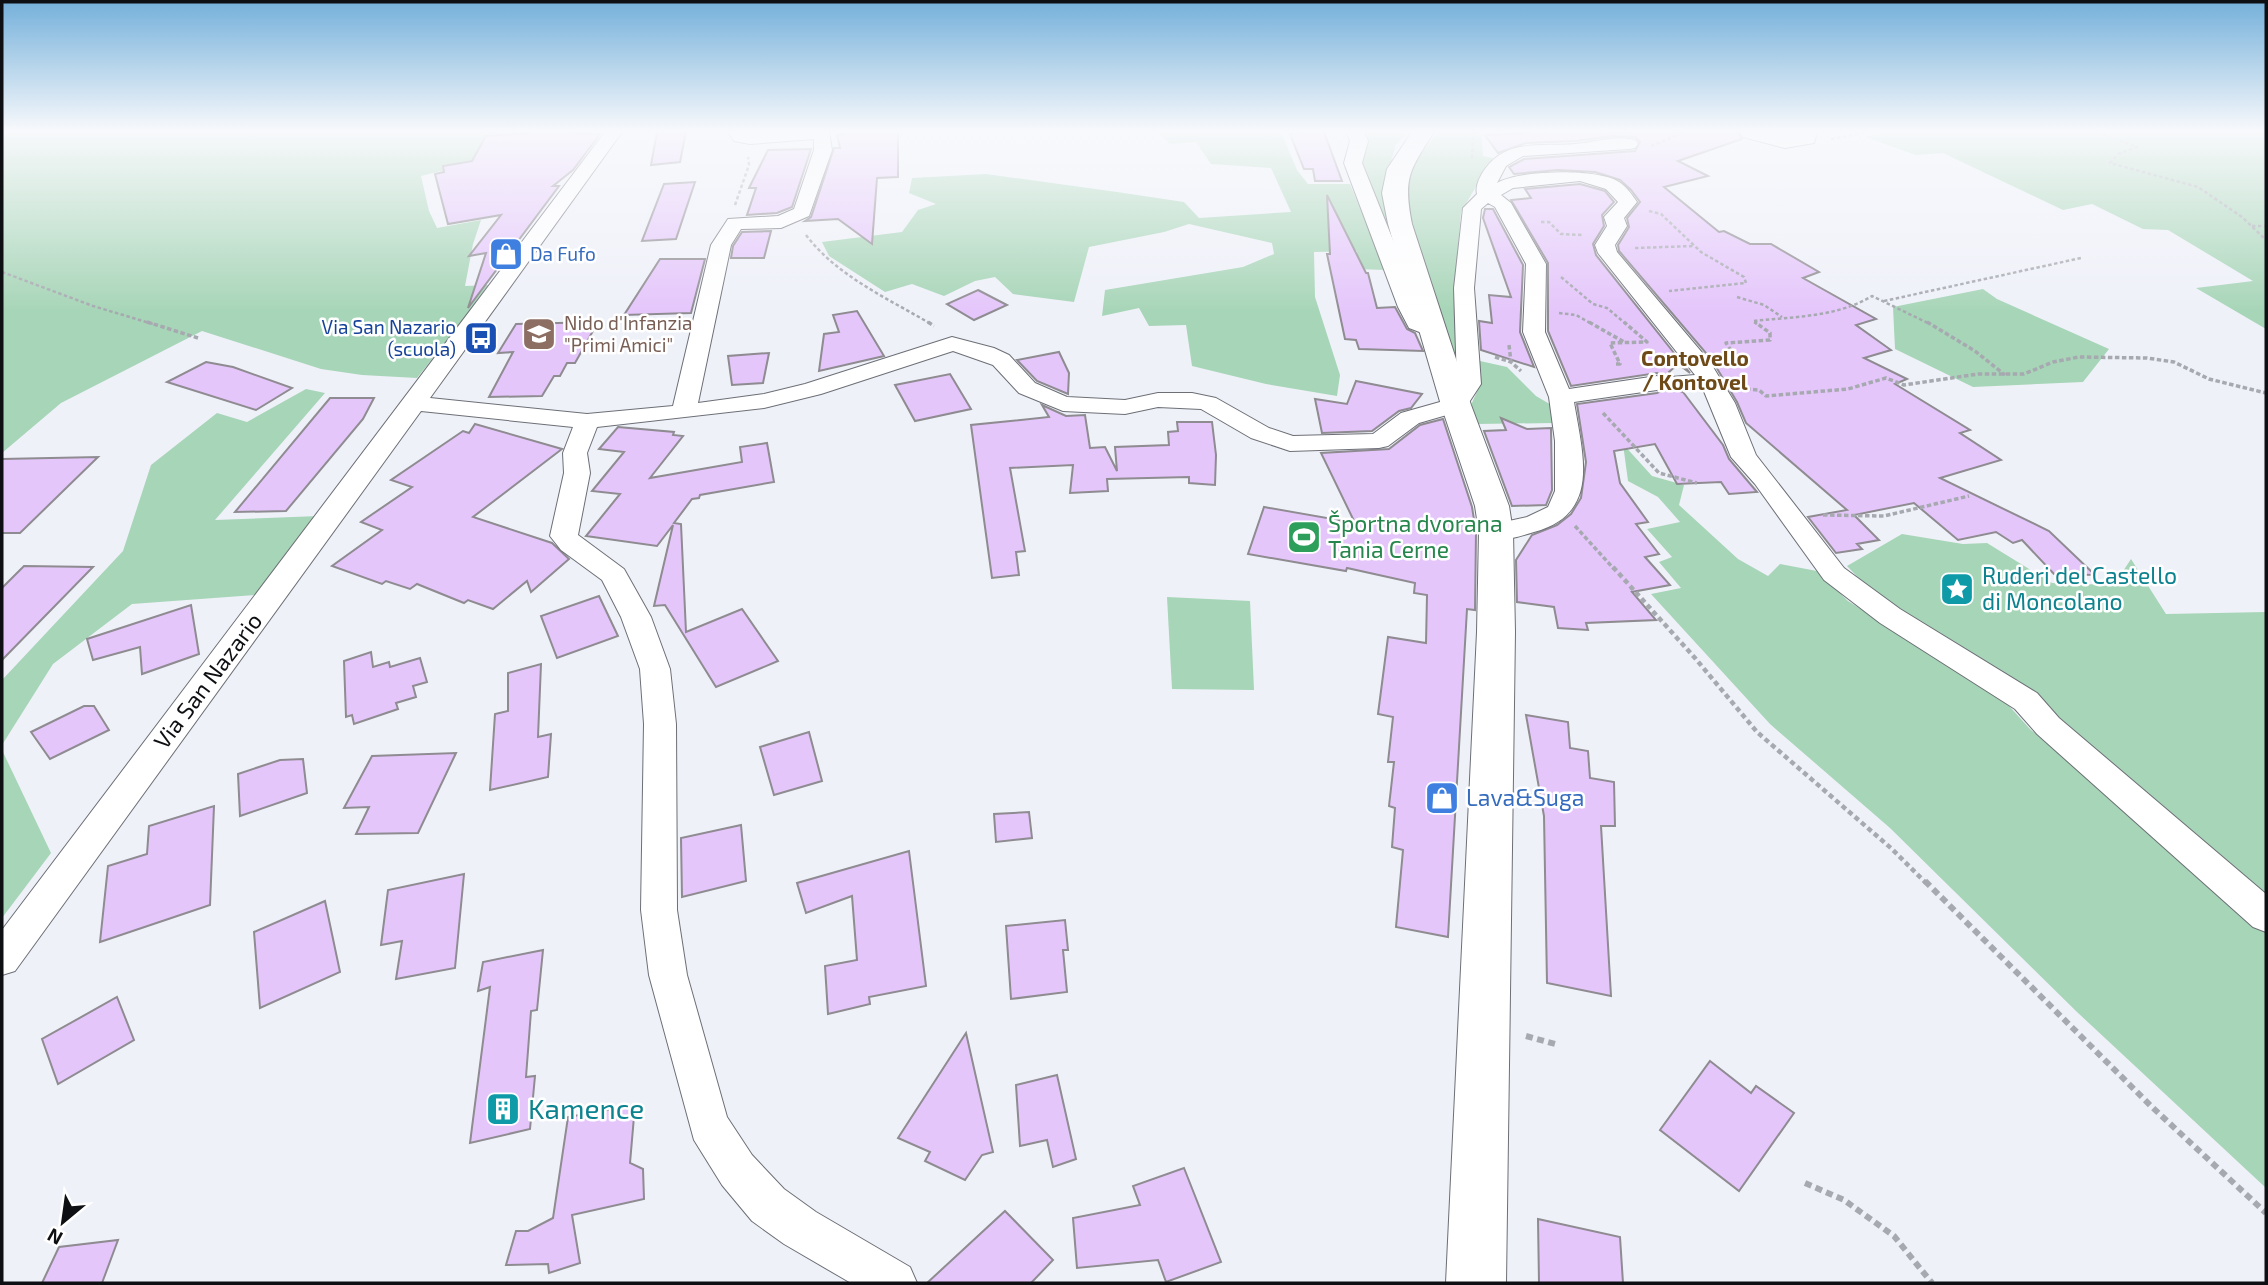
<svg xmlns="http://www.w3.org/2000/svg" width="2268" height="1285" viewBox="0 0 2268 1285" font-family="'Exo 2',sans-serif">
	<rect width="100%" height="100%" fill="#eff1f9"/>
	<!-- green -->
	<g fill="#a7d5b7">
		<path d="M2 132H510L499 156 421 176 429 211 437 228 481 220 473 244 465 286 491 285 417 378 362 375 321 369 202 331 61 403 2 453Z"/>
		<path d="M1157 132H1281L1297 170 1308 184H1350L1386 270 1357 269V251L1314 252 1315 297 1340 375 1337 396 1266 384 1192 366 1186 325 1149 326 1139 308 1102 316 1105 290 1243 267 1274 254 1272 243 1189 224 1164 232 1089 247 1074 302 1013 294 995 277 975 281 944 296 912 284 885 292 829 256 822 242 902 232 918 210 936 204 909 193 912 178 986 174 1117 192 1184 202 1199 218 1291 212 1271 168 1211 164 1196 142 1170 144Z"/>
		<path d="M1362 132H1409L1396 144 1382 194 1420 314 1362 166 1366 144Z"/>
		<path d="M1438 132H1481L1483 156 1493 158 1461 212 1454 292 1461 382 1408 210 1409 179 1417 159Z"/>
		<path d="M1883 132H2266V329L2196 288 2253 281 2168 230 2143 229 2092 204 2063 210 1943 153 1916 155 1865 137Z"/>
		<path d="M1983 289 1997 299 2109 349 2083 382 1973 387 1895 349 1893 307Z"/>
		<path d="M1480 361 1507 367 1536 396 1553 406 1554 423 1477 424 1471 405 1480 385Z"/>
		<path d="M306 389 325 393 215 520 319 516 255 595 132 604 53 664 2 745V680L123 551 151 465 217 413 247 422Z"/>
		<path d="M1623 444 1652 476 1684 485 1679 505 1738 559 1768 576 1780 564 1817 571 1848 601 2001 697 2030 729 2266 933V1188L2077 1012 1890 828 1770 724 1651 594 1681 588 1659 562 1672 557 1647 529 1680 522 1658 497 1628 481Z"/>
		<path d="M1902 534 1963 544 1987 543 2052 583 2114 585 2131 559 2166 614 2266 612V903L2061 724 1872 592 1847 566Z"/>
		<path d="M1167 597 1250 601 1254 690 1172 689Z"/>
		<path d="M2 750 51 853 2 918Z"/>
	</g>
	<!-- building -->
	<g fill="#e5c6fb" stroke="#8e8b91" stroke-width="2">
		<path d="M543 132 600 134 573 170 553 186H559L468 308 486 253 469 256 501 215 448 224 435 174 444 172 443 166 472 161 486 136Z"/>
		<path d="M657 132H686L680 162 651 165Z"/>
		<path d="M855 132H898V177L877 178 872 244 838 219 805 221 811 217 834 148H840L837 135Z"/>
		<path d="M1305 132H1324L1342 181H1315L1313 169H1304L1290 134Z"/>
		<path d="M1547 132H1738L1742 139 1678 161 1708 176 1664 187 1719 232 1724 231 1750 244H1771L1819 272 1803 278 1876 319 1856 325 1891 350 1864 358 1907 379 1895 384 1970 430 1960 433 2001 460 1940 478 2049 531 2095 575 2054 574 2022 540 2013 543 1996 532 1958 540 1914 503 1854 515 1879 540 1857 544 1862 549 1836 553 1808 517 1847 510 1746 423 1737 402 1712 360 1619 251 1618 245 1629 227 1627 218 1640 202 1631 190 1620 180 1595 172 1558 170 1514 174 1509 167 1524 159 1635 151 1640 142 1635 137 1612 136 1576 141 1526 143 1498 153 1485 135Z"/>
		<path d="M811 149 792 207 777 213 747 215 756 188H749L768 150Z"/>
		<path d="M695 182 676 239 642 241 664 184Z"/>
		<path d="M1580 184 1605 191 1614 202 1602 215 1604 226 1593 244 1596 255 1690 373 1678 364 1669 372 1671 375 1667 378 1657 373 1571 386 1548 331V263L1511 200 1531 198 1525 189Z"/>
		<path d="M1327 195 1366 273H1368L1377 308 1395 307 1407 329 1415 333 1423 351 1359 349 1356 340 1345 339 1327 254H1330Z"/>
		<path d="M1485 209H1493L1523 265 1520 332 1534 367 1481 350 1479 321 1492 323 1489 295 1511 297 1483 218Z"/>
		<path d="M771 231 764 258H731L733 246 742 232Z"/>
		<path d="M660 259H705L691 313 624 315Z"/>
		<path d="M978 290 1007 305 974 320 947 304Z"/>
		<path d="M857 311 884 356 819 371 824 334 839 332 833 315Z"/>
		<path d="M598 322 575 363H567L560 376H554L542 396 489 397 513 352 498 353 516 324Z"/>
		<path d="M1059 352 1069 373 1068 394 1037 381 1017 360Z"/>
		<path d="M769 353 763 383 732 385 728 356Z"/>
		<path d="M206 362 233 367 292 388 256 410 167 382Z"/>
		<path d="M950 374 971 409 915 421 895 385Z"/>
		<path d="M1356 381 1422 394 1411 408 1399 411 1372 431 1322 433 1315 399 1347 404Z"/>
		<path d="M1669 387 1683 392 1723 445 1729 459 1757 492 1729 494 1721 482 1677 484 1655 444 1614 451 1620 483 1648 522 1636 524 1659 554 1645 557 1670 585 1632 592 1656 620 1586 623 1588 630 1558 628 1554 607 1517 602 1516 560 1532 535 1557 525 1571 514 1581 498 1586 462 1577 404 1657 393Z"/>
		<path d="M330 398H374L363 419 286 511 235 512Z"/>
		<path d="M1042 405 1066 416 1085 415 1090 448 1105 447 1117 471 1115 447 1169 445 1168 432 1178 431 1177 422H1212L1216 455 1215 485 1189 483V477L1107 479 1108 491 1070 493 1073 465 1010 468 1025 551 1016 552 1019 575 992 578 971 425 1049 417Z"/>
		<path d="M1501 418 1527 429 1551 428 1552 490 1546 505 1512 506 1484 431 1506 430Z"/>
		<path d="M1443 419 1472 507 1476 532 1475 610 1467 609 1448 937 1396 927 1403 850 1392 847 1395 808 1389 806 1394 762H1388L1393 717 1378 714 1388 637 1426 643 1427 595 1414 593 1415 583 1347 568 1346 571 1248 554 1264 507 1355 523 1321 453 1389 449 1420 425Z"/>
		<path d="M475 424 562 449 473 517 552 543 569 559 531 592 527 581 493 609 468 600 464 603 417 584 410 589 386 581 382 584 332 566 382 530 361 522 412 487 391 480 463 431 469 433Z"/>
		<path d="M618 427 674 432 673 435 683 436 650 478 742 462 740 447 767 443 774 482 700 495 699 498 692 499 674 523 681 524 686 632 742 609 778 661 716 687 665 605 654 606 673 525 657 546 586 536 620 494 592 491 624 452 599 449Z"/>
		<path d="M98 457 20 533H2V459Z"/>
		<path d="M24 566 93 567 2 660V588Z"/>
		<path d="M599 596 618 636 557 658 541 616Z"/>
		<path d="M191 605 199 654 142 674 140 647 93 660 87 639Z"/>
		<path d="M371 652 373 667 389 662 390 667 420 658 427 682 413 686 416 697 396 703 398 709 354 724 352 715 346 717 344 661Z"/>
		<path d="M541 664 538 737 551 734 548 777 490 790 495 714 508 711V673Z"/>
		<path d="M84 706H94L109 730 50 759 31 732Z"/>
		<path d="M1526 715 1568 722 1570 748 1588 751 1590 778 1614 782 1615 826H1601L1611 996 1547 983 1544 816Z"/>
		<path d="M809 732 822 781 774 795 760 747Z"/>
		<path d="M456 753 418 833 356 834 369 807 344 808 372 756Z"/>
		<path d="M303 759 307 793 240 816 238 774 280 760Z"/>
		<path d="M214 806 210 905 100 942 108 866 147 854 149 826Z"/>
		<path d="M1029 812 1032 838 996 842 994 814Z"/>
		<path d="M741 825 746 881 682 897 681 838Z"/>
		<path d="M909 851 926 986 869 997 870 1004 828 1014 825 966 857 960 852 896 806 913 797 883Z"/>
		<path d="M464 874 455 968 396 979 402 941 381 945 388 890Z"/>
		<path d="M325 901 340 972 260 1008 254 932Z"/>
		<path d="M1065 920 1068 950H1063L1067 992 1011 999 1006 926Z"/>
		<path d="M543 950 537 1010 531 1011 526 1077 535 1076 530 1129 470 1143 490 987 478 991 483 962Z"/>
		<path d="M117 997 134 1040 58 1084 42 1039Z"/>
		<path d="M966 1033 993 1152 982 1155 965 1180 925 1161 930 1152 898 1138Z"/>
		<path d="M1710 1061 1751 1093 1756 1086 1794 1113 1739 1191 1660 1130Z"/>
		<path d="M1057 1075 1076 1159 1053 1167 1047 1140 1020 1146 1016 1085Z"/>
		<path d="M635 1105 630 1163 643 1169 644 1199 572 1215 580 1263 549 1273 548 1264 506 1265 516 1231H528L553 1218 568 1117Z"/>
		<path d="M1184 1168 1221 1262 1166 1282 1158 1260 1077 1268 1073 1218 1140 1205 1133 1186Z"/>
		<path d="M1005 1211 1053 1260 1031 1283H927Z"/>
		<path d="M1538 1219 1620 1237 1623 1283H1539Z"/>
		<path d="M118 1240 102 1283H42L59 1247Z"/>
	</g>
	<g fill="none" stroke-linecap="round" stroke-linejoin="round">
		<!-- minor casing -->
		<g stroke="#6c6f76" stroke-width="2">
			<g id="minor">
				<path d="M605 132H622L430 398 587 414 673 406 711 245 728 219 778 216 794 209 814 150V139L750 144 734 141 728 132H829L832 150 809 216 781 228 741 229 731 245 698 403 764 394 805 384 952 337 994 348 1009 355 1035 383 1067 397 1125 400 1158 393H1192L1216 398 1269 428 1293 436 1373 434 1401 413 1447 400 1457 384 1454 288 1463 208 1477 194C1475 186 1480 176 1485 169 1507 138 1543 147 1576 144 1596 142 1614 135 1635 140L1638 144 1635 148 1629 149 1523 156 1506 166 1497 183C1518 170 1598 168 1619 182 1626 186 1633 196 1637 202L1624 218 1627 226 1615 245 1617 252 1710 362 1735 403 1756 455 1844 568 1900 609 2037 693 2059 718 2266 894V932L2253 927 2037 734 2015 709 1880 623 1824 580 1755 484 1731 457 1703 389H1679L1668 383 1665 388 1657 390 1574 402C1583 456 1601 514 1534 532 1518 537 1502 542 1486 538L1483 532 1486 526 1527 517 1548 507 1555 491V441L1549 397 1523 332 1526 264 1495 207 1488 203 1481 209 1474 288 1481 384 1464 410 1419 423 1388 446 1379 448 1290 451 1251 438 1201 409 1158 407 1125 414 1063 411 1019 393 993 365 953 351 821 394 764 408 597 427 587 453 590 473 578 535 624 569 651 617 670 669 676 724 677 910 687 975 727 1117 752 1155 784 1189 816 1212 910 1267 917 1283H851L784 1244 752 1221 722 1185 694 1140 649 975 641 910 644 724 640 669 621 617 602 580 561 550 550 536 564 473 563 453 573 427 421 411 15 971 2 975V930ZM1580 181 1606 189 1618 202 1604 217 1607 226 1595 245 1598 253 1695 375 1671 377 1668 382 1657 376 1569 389 1545 332 1546 264 1511 203 1501 195 1513 188Z"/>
				<path d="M1347 132H1364L1368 141 1362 163 1420 307C1428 323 1438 319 1446 331L1443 336 1435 338 1409 328 1398 307 1344 163 1350 141Z"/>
			</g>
		</g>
		<!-- secondary casing -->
		<g stroke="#6c6f76" stroke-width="2">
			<g id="secondary">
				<path d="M1412 132H1434C1409 171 1403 178 1412 224L1471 405 1509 506 1513 532 1515 632 1506 1283H1446L1477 632 1479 532 1475 506 1441 405 1388 224 1382 193 1387 169Z"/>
				<path d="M1740 132H1817L1814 143 1785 148 1743 137Z"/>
			</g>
		</g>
		<!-- path-far3 -->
		<g stroke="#a7a9b0" stroke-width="2.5" stroke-dasharray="3.5 2.5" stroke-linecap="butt">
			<path d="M2097 132 2137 147 2118 154 2110 163 2198 187 2242 217 2266 240"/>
			<path d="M1831 139 1869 132"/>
			<path d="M1651 146 1686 132"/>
			<path d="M1472 158 1473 132"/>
			<path d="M735 205 749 165 748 157"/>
			<path d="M1649 211 1661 214 1701 252 1744 277 1746 283 1669 291"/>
			<path d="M1541 222H1549L1561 234 1583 235"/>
			<path d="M2252 226H2266"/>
			<path d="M806 235C837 276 887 298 931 324"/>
			<path d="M1635 248 1693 246"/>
			<path d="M2 272 93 306 153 324"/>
			<path d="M1561 277 1593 304 1607 308 1626 324"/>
			<path d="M1737 297 1764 305 1782 317"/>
			<path d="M1884 301 2081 258"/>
			<path d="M1559 313 1576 315 1592 324"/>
			<path d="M1757 324 1753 321C1792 317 1838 317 1872 296L1930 324"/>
		</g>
		<!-- path-far2 -->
		<g stroke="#a7a9b0" stroke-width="3.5" stroke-dasharray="4.5 2.5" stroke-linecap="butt">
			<path d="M147 322 198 338"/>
			<path d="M928 322 934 326"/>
			<path d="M1589 322 1624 342"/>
			<path d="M1927 322 1975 351 2005 375"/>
			<path d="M1509 345 1511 362"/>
			<path d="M1495 357 1511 362 1521 371"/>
			<path d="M1616 364H1620L1610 343 1647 342 1624 322"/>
			<path d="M1728 365 1740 364 1726 343 1770 340V333L1755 322"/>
			<path d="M1746 389 1759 390 1766 396 1848 389 1886 378 1904 385 1978 374H2024L2053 362 2079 357 2147 358 2174 362 2209 379 2266 393"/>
			<path d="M1603 413 1659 473 1697 483"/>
			<path d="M1823 515 1884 516 1969 496"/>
			<path d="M1575 526 1614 569"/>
		</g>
		<!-- path-far1 -->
		<path stroke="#a7a9b0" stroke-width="4.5" stroke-dasharray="5 3.5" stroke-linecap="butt" d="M1613 567 1695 658 1757 732 1892 849 1926 883"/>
		<!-- path -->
		<g stroke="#a7a9b0" stroke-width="6" stroke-dasharray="7 4.5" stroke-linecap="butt">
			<path d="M1925 881 2152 1107 2266 1213"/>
			<path d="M1526 1036 1559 1045"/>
			<path d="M1805 1183 1844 1200 1894 1236 1932 1283"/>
		</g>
		<!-- minor -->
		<use href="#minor" fill="#fff" fill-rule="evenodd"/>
		<!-- secondary -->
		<use href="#secondary" fill="#fff" fill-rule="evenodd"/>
	</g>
	<!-- sky -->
	<linearGradient id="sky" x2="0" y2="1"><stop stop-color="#74b0da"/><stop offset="0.42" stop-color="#f8f9fc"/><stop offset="1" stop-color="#f8f9fc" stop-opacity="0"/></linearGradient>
	<rect width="2268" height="312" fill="url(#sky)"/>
	<!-- icons -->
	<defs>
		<g id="shop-square" transform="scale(1.75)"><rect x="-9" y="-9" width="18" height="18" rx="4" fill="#3f7fe0" stroke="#fff"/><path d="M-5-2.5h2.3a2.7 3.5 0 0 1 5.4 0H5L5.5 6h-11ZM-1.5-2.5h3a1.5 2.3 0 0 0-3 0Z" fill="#fff"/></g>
		<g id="school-square" transform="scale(1.75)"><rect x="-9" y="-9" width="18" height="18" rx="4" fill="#8d6e63" stroke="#fff"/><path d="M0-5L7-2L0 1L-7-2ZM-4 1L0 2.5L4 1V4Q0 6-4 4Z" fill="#fff"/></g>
		<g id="bus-square" transform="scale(1.75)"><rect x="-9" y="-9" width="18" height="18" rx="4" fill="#1a4fb4" stroke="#fff"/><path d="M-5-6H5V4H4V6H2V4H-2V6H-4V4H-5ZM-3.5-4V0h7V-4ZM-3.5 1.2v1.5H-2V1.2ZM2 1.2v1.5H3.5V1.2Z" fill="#fff"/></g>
		<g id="stadium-square" transform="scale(1.75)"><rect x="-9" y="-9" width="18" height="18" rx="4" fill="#2e9e5b" stroke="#fff"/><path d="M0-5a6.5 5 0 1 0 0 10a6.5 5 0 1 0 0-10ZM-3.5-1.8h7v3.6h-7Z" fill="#fff"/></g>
		<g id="sight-square" transform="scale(1.75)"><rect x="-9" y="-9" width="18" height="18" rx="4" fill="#0f9aa8" stroke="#fff"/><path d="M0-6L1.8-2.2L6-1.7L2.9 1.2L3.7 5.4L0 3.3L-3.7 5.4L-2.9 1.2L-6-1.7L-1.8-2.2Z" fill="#fff"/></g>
		<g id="building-square" transform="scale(1.75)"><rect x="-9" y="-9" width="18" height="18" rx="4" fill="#0f9aa8" stroke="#fff"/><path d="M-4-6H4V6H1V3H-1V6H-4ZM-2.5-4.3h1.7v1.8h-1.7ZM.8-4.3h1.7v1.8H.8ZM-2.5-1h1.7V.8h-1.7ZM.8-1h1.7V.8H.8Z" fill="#fff"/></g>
	</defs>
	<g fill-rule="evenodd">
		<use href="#shop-square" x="506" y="254"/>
		<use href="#school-square" x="539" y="334"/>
		<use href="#bus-square" x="481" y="338"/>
		<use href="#stadium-square" x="1304" y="537"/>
		<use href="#sight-square" x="1957" y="589"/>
		<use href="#shop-square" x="1442" y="798"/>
		<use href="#building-square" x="503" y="1109"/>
	</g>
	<g text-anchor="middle" stroke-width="5" stroke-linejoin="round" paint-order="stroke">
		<!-- far-shop labels -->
		<g font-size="19" fill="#366cbe" stroke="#fff" text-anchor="start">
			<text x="530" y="261">Da Fufo</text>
		</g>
		<!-- far-education labels -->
		<g font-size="19" fill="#785e54" stroke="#fff" text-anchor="start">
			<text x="564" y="330">Nido d'Infanzia<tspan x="564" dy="22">"Primi Amici"</tspan></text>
		</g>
		<!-- far-transit labels -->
		<g font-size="19" fill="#164399" stroke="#fff" text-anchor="end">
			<text x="456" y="334">Via San Nazario<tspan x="456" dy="22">(scuola)</tspan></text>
		</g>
		<!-- far-quarter labels -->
		<g font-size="21" font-weight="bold" fill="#6e4a19" stroke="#fff">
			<text x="1695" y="366">Contovello<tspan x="1695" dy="24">/ Kontovel</tspan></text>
		</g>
		<!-- leisure labels -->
		<g font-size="23" fill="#27864d" stroke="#fff" text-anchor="start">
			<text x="1328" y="532">Športna dvorana<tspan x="1328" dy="26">Tania Cerne</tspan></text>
		</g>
		<!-- culture labels -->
		<g font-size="23" fill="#0d838f" stroke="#fff" text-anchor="start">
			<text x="1982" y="584">Ruderi del Castello<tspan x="1982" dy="26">di Moncolano</tspan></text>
		</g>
		<!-- street labels -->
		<g font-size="23" fill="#0e0f12" stroke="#fff">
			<text transform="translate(208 681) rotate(-53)" y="8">Via San Nazario</text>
		</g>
		<!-- shop labels -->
		<g font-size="23" fill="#366cbe" stroke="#fff" text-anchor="start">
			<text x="1466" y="806">Lava&amp;Suga</text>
		</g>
		<!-- near-culture labels -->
		<g font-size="28" fill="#0d838f" stroke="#fff" text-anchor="start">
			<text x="528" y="1119">Kamence</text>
		</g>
	</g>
	<!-- border -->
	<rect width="2268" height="1285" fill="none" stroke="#0e0f12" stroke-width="7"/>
	<!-- north arrow -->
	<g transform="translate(63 1222) rotate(209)" stroke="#ffffff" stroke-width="5" paint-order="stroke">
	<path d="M0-5L12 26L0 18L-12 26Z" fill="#0e0f12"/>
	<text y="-10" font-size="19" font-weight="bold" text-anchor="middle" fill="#0e0f12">N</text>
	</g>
</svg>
